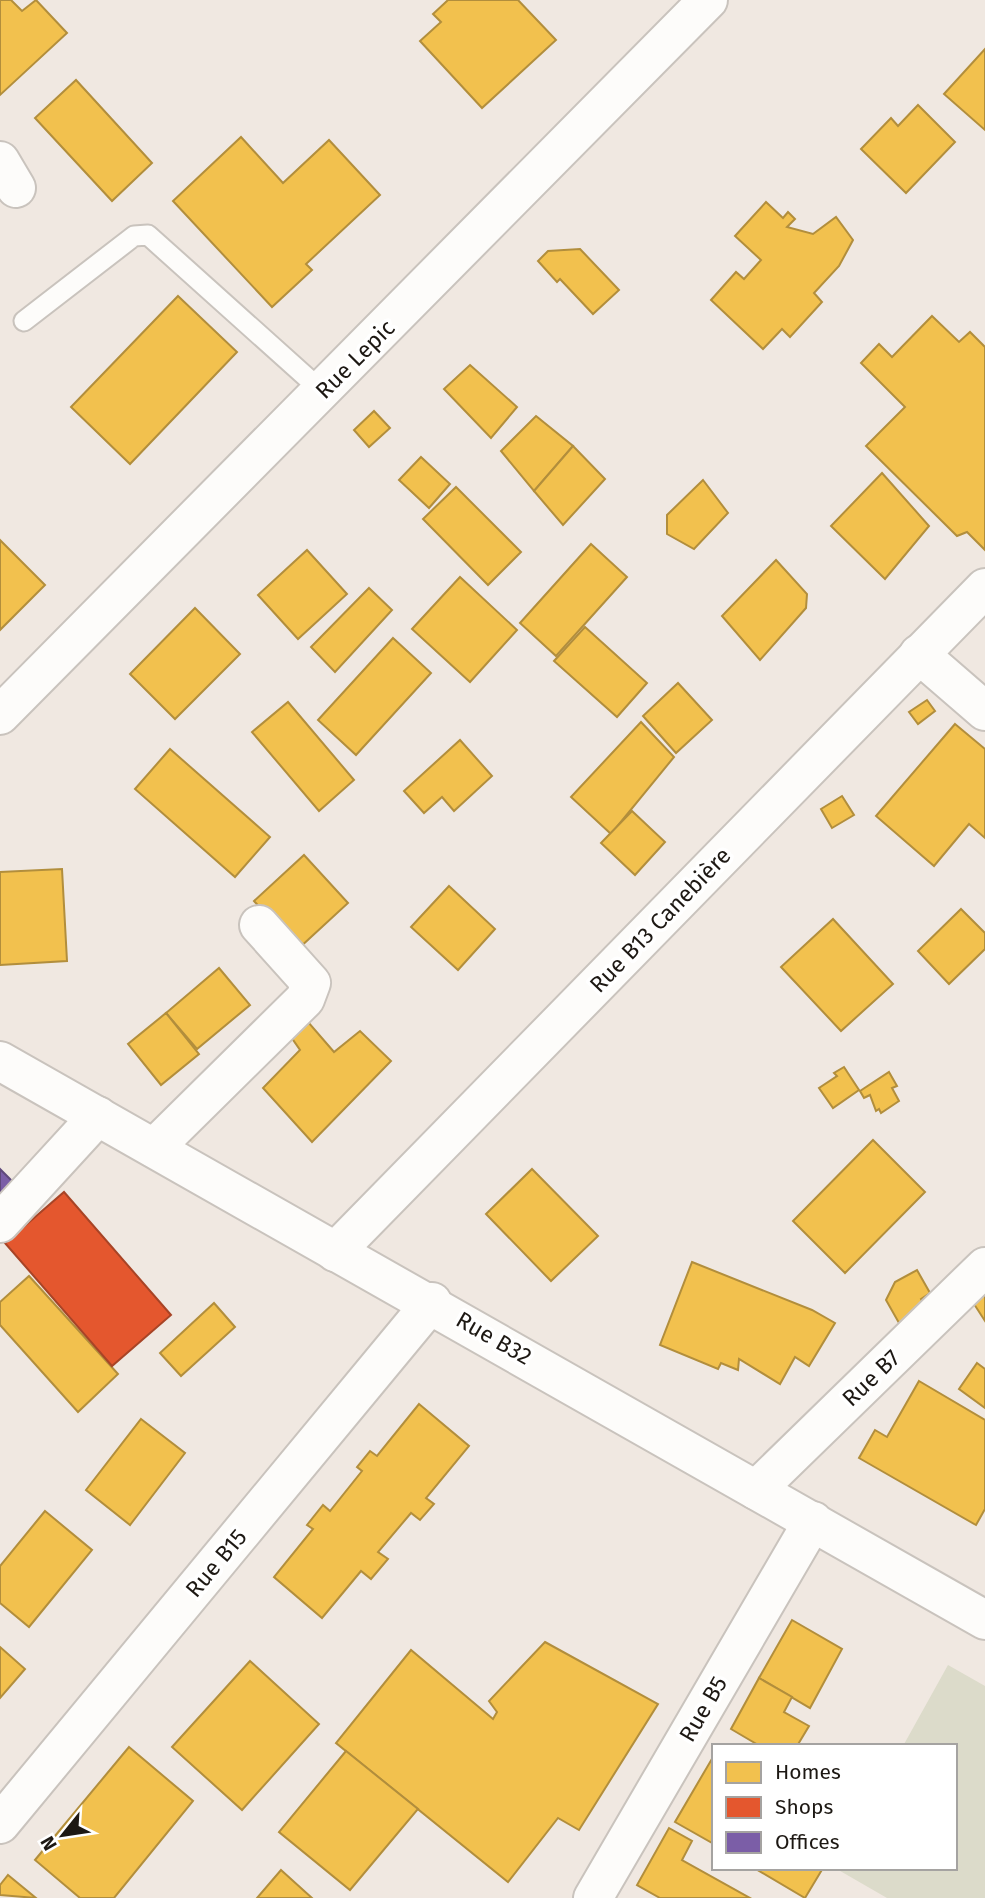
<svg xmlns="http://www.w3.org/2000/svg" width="985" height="1898" viewBox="0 0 985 1898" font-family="'Fira Sans',sans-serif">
	<rect width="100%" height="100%" fill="#f0e8e1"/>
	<!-- green -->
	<path fill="#dcdbca" d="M948 1665 985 1686V1898H887L835 1868H955V1746H903Z"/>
	<!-- homes -->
	<g fill="#f2c14e" stroke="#b28e3c" stroke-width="2">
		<path d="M0 0H11L22 11 36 0 67 33 0 95Z"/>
		<path d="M448 0H518L556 40 482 108 420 41 441 22 433 14Z"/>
		<path d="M985 49V130L944 94Z"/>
		<path d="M76 80 152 163 112 201 35 118Z"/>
		<path d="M918 105 955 142 906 193 861 149 891 118 898 126Z"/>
		<path d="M241 137 283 183 329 140 380 195 306 264 312 270 272 307 173 201Z"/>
		<path d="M766 202 783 218 788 212 795 219 787 227 813 234 836 217 853 240 839 266 814 293 822 302 790 337 782 329 763 349 711 300 736 272 744 279 761 260 735 236Z"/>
		<path d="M580 249 619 290 593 314 560 279 557 282 538 261 548 251Z"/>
		<path d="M178 296 237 352 130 464 71 407Z"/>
		<path d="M932 316 959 342 970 332 985 347V550L967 532 957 536 866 446 905 407 861 363 879 344 892 357Z"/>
		<path d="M470 365 517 407 491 438 444 389Z"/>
		<path d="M374 411 390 428 369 447 354 430Z"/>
		<path d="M536 416 573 446 534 491 501 451Z"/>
		<path d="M573 446 605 479 563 525 534 491Z"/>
		<path d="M421 457 450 484 429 508 399 480Z"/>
		<path d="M882 473 929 526 885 579 831 526Z"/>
		<path d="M703 480 728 513 694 549 667 534V515Z"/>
		<path d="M456 487 521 552 488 585 423 519Z"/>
		<path d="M0 540 45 585 0 630Z"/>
		<path d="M591 544 627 577 556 656 520 623Z"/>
		<path d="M307 550 347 594 298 639 258 595Z"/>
		<path d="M776 560 807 594 806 608 760 660 722 616Z"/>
		<path d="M460 577 517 630 470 682 412 629Z"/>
		<path d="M369 588 392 610 335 672 311 647Z"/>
		<path d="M195 608 240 654 175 719 130 674Z"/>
		<path d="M585 627 647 683 617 717 554 661Z"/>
		<path d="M393 638 431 673 356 755 318 720Z"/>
		<path d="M678 683 712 720 676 753 643 716Z"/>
		<path d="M927 700 935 711 918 724 909 712Z"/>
		<path d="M288 702 354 780 319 811 252 732Z"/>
		<path d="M641 722 674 757 611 834 571 797Z"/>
		<path d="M955 724 985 749V838L969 824 934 866 876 816Z"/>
		<path d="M460 740 492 776 454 811 442 797 424 813 404 791Z"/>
		<path d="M170 749 270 837 235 877 135 789Z"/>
		<path d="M842 796 854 815 832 828 821 809Z"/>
		<path d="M632 811 665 842 635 875 601 843Z"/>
		<path d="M304 855 348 903 298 949 254 901Z"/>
		<path d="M62 869 67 961 0 965V872Z"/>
		<path d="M449 886 495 929 458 970 411 927Z"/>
		<path d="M961 909 985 933V949L949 984 918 951Z"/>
		<path d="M833 919 893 984 841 1031 781 967Z"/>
		<path d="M219 968 250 1005 197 1049 166 1013Z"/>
		<path d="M166 1013 199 1054 161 1085 128 1044Z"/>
		<path d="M302 1015 334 1052 360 1031 391 1061 312 1142 263 1088 300 1050 287 1031Z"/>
		<path d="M844 1067 859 1090 833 1108 819 1088 837 1076 834 1073Z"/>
		<path d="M889 1072 897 1086 892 1088 899 1101 881 1113 879 1109 876 1111 870 1095 864 1098 860 1091Z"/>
		<path d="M873 1140 925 1192 845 1273 793 1221Z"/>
		<path d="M532 1169 598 1236 551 1281 486 1214Z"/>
		<path d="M692 1262 812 1310 835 1323 809 1366 795 1357 780 1384 739 1359 738 1370 721 1363 718 1369 660 1345Z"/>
		<path d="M917 1270 930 1293 921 1299 926 1309 899 1323 886 1300 895 1282Z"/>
		<path d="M29 1276 118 1374 78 1412 0 1325V1302Z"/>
		<path d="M985 1277V1321L965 1290Z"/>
		<path d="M214 1303 235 1327 181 1376 160 1353Z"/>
		<path d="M977 1363 985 1369V1408L959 1389Z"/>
		<path d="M919 1381 985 1420V1509L976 1525 859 1458 875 1430 887 1437Z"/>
		<path d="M419 1404 469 1446 426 1498 434 1504 420 1520 411 1513 378 1552 388 1559 371 1579 361 1571 322 1618 274 1577 313 1529 307 1525 323 1505 330 1511 362 1471 357 1467 370 1451 377 1456Z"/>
		<path d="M141 1419 185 1453 130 1525 86 1490Z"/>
		<path d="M45 1511 92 1550 29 1627 0 1603V1566Z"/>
		<path d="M792 1620 842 1649 810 1708 759 1678Z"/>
		<path d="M545 1642 658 1704 579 1830 558 1818 508 1882 336 1743 411 1650 493 1719 497 1712 489 1701Z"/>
		<path d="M0 1647 25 1669 0 1698Z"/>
		<path d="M250 1661 319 1724 242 1810 172 1747Z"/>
		<path d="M759 1678 792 1697 784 1712 809 1726 797 1746H760L731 1729Z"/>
		<path d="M129 1747 193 1801 114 1898H80L35 1860Z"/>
		<path d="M346 1751 418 1809 350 1890 279 1832Z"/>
		<path d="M713 1757 714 1758V1844L675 1822Z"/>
		<path d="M669 1828 692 1841 682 1860 750 1898H660L637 1885Z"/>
		<path d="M754 1868H823L805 1898Z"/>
		<path d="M281 1870 312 1898H257Z"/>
		<path d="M8 1875 36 1898 0 1895V1885Z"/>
	</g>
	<!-- shops -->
	<path fill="#e4572e" stroke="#a84426" stroke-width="2" d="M64 1192 171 1315 112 1366 5 1243Z"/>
	<!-- offices -->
	<path fill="#7b5ea7" stroke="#5f497b" stroke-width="2" d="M0 1169 21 1190 0 1211Z"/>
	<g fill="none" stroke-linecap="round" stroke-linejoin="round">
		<!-- lane casing -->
		<g stroke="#c9c3bd" stroke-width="23">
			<path id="lane" d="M24 321 134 236 148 235 323 392"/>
		</g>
		<!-- street casing -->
		<g stroke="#c9c3bd" stroke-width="42">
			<g id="street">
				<path d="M0 161 16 188"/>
				<path d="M919 654 985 711"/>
				<path d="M0 715 708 0"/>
				<path d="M154 1148 305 999 311 983 259 925"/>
				<path d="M0 1223 98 1116"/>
				<path d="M335 1252 985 588"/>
				<path d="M756 1490 985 1267"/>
				<path d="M0 1824 432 1302"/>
				<path d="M593 1898 813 1521"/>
			</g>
		</g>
		<!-- secondary casing -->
		<g stroke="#c9c3bd" stroke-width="42">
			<path id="secondary" d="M0 1061C329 1246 658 1431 985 1620"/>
		</g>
		<!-- lane -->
		<use href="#lane" stroke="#fdfcfa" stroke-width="19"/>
		<!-- street -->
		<use href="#street" stroke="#fdfcfa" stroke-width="38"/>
		<!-- secondary -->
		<use href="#secondary" stroke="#fdfcfa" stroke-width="38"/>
	</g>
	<g text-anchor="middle" stroke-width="7" stroke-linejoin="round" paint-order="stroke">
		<!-- street labels -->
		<g font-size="23" fill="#1d1813" stroke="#fff">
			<text transform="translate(355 359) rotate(-45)" y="8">Rue Lepic</text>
			<text transform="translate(660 920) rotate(-46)" y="8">Rue B13 Canebière</text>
			<text transform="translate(494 1338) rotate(30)" y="8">Rue B32</text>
			<text transform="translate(871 1378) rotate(-44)" y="8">Rue B7</text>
			<text transform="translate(216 1563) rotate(-50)" y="8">Rue B15</text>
			<text transform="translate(703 1709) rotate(-60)" y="8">Rue B5</text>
		</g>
	</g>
	<!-- legend -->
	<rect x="712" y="1744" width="245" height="126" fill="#ffffff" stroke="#a5a3a1" stroke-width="2"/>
	<rect x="726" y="1762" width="35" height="21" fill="#f2c14e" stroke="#a5a3a1" stroke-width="2"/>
	<text x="775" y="1779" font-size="21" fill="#1d1813">Homes</text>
	<rect x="726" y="1797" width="35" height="21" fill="#e4572e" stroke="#a5a3a1" stroke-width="2"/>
	<text x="775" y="1814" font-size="21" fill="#1d1813">Shops</text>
	<rect x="726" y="1832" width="35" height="21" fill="#7b5ea7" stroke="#a5a3a1" stroke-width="2"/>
	<text x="775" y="1849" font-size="21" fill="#1d1813">Offices</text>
	<!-- north arrow -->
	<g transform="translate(63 1835) rotate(240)" stroke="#ffffff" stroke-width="5" paint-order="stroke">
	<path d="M0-5L12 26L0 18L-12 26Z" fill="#1d1813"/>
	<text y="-10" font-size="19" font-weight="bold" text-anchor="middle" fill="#1d1813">N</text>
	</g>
</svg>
